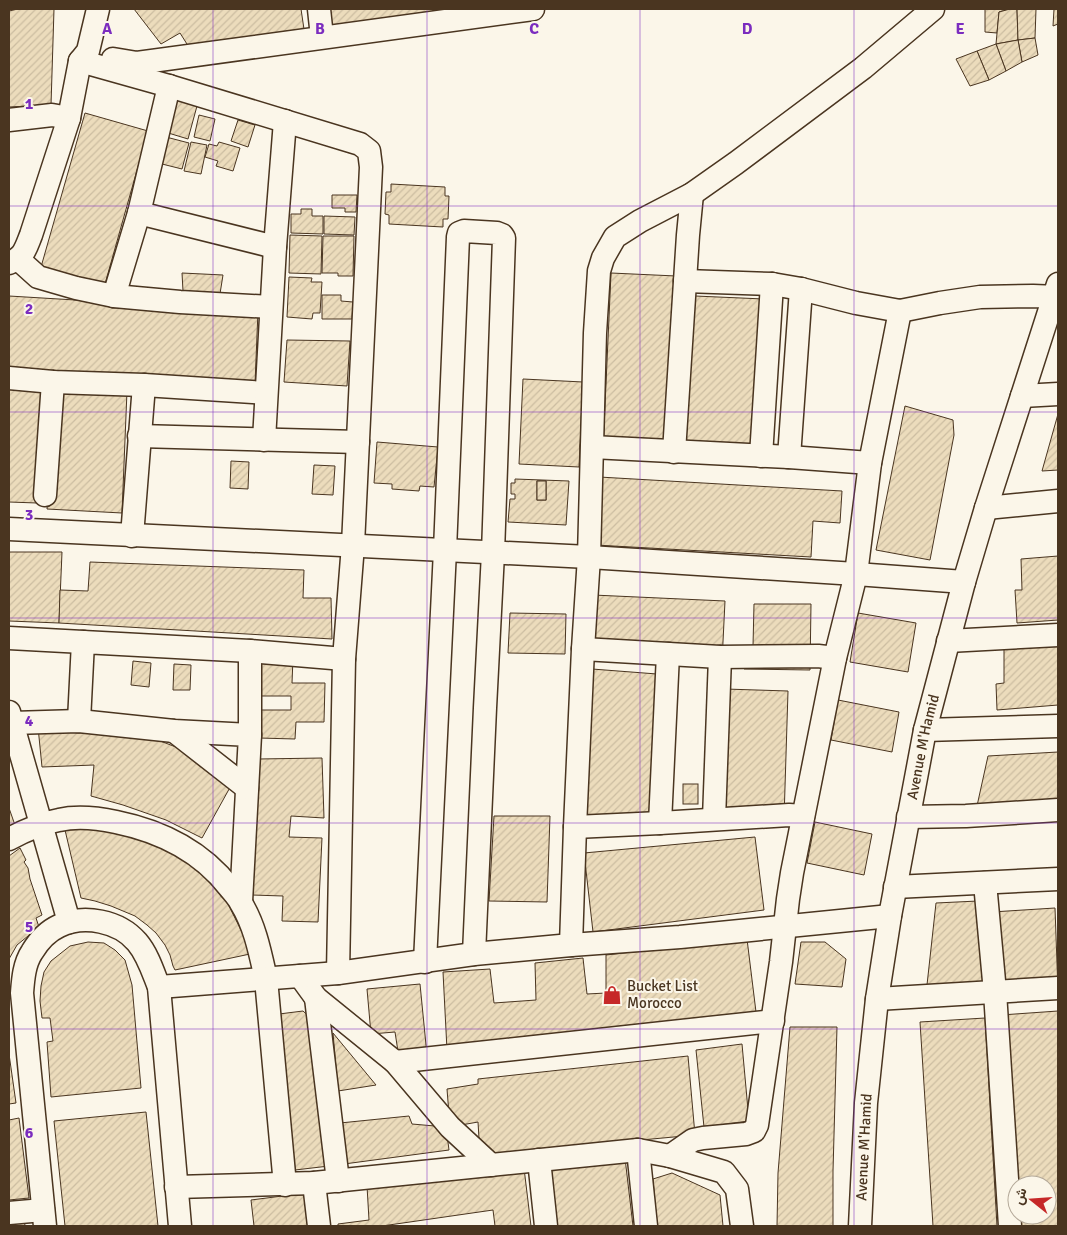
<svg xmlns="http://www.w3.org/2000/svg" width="1067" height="1235" viewBox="0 0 1067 1235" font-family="Signika,Vazirmatn,sans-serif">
	<defs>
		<pattern id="building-hatch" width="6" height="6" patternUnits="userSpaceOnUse" patternTransform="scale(1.25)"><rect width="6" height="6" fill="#ecdcbc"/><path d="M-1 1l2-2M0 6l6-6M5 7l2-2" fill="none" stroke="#ccbda1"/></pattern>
	</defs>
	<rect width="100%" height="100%" fill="#fbf6e9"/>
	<!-- building -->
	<g fill="url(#building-hatch)" stroke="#4a3520" fill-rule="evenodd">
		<path d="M18 9H54L51 105 9 107V11Z"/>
		<path d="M134 9H301L305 36 192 52 180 33 161 44Z"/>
		<path d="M326 9H435L425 17 328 33Z"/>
		<path d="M985 9H1010L999 12 997 33 985 32Z"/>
		<path d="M1010 9H1017L1018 40 996 44 999 12Z"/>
		<path d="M1017 9H1036L1035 38 1018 40Z"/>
		<path d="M1054 9H1058V24L1053 26Z"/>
		<path d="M1035 38 1038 55 1022 62 1018 40Z"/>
		<path d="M1018 40 1022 62 1006 71 996 44Z"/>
		<path d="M996 44 1006 71 989 80 977 51Z"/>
		<path d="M977 51 989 80 970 86 956 59Z"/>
		<path d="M175 99 197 106 188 139 165 132Z"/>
		<path d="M85 113 148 131 105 284 41 267Z"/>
		<path d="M199 115 215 119 210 141 194 137Z"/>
		<path d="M238 120 255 125 248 147 231 141Z"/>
		<path d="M166 137 189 143 182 169 158 163Z"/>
		<path d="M191 142 207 145 201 174 184 171Z"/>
		<path d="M219 142 240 148 233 171 216 166 218 161 205 157 209 144 217 146Z"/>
		<path d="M391 184 445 187V196H449L448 219H443V227L389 224V215L385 214 386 192H391Z"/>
		<path d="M332 195H357L356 212H345V208H332Z"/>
		<path d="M301 209H312V216H323V234L291 233V214H301Z"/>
		<path d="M324 216 355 217 354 235 324 234Z"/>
		<path d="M290 235 322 236 321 274 289 273Z"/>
		<path d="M323 236H354L353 276H338V273H322Z"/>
		<path d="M182 273 223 275 219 300 183 291Z"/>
		<path d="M611 273 676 276 668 454 603 450Z"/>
		<path d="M289 277 312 278 311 282H322L320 313H313L312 319 287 317Z"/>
		<path d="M322 295H341V301L353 302 352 319H322Z"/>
		<path d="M9 296 258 311 255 384 9 370Z"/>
		<path d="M695 296 764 299 756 459 685 457Z"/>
		<path d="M287 340 350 341 347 386 284 382Z"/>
		<path d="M9 379 44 381 37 503 9 502Z"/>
		<path d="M523 379 583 382 579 467 519 464Z"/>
		<path d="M53 388 127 391 122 513 47 509Z"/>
		<path d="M905 406 953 420 954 435 930 560 876 550Z"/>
		<path d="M1058 414V470L1042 471Z"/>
		<path d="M377 442 438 447 434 487 420 486 419 491 392 489V484L374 483Z"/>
		<path d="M231 461 249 462 248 489 230 488Z"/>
		<path d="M314 465 335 466 333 495 312 494Z"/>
		<path d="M599 477 842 491 840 523 813 521 811 557 595 545Z"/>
		<path d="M515 479 569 481 566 525 508 522 510 499H515V494H511V483H515ZM537 481H546V500H537Z"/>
		<rect x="537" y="481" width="9" height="19"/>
		<path d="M9 552H62L59 623 9 621Z"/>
		<path d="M1058 556V620L1017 623 1015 590H1022L1021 559Z"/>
		<path d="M90 562 304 570 303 598H331L332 639 59 623 60 590 88 591Z"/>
		<path d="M593 595 725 601 722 662 590 656Z"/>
		<path d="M754 604H811L810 670 744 669 745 646H753Z"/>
		<path d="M510 613 566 614 565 654 508 653Z"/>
		<path d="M858 613 916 623 908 672 850 662Z"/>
		<path d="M1058 641V705L997 710 996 684 1004 683V643Z"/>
		<path d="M260 658H293L292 683H325L324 722H296L295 739 259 738 261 710H291V696H258Z"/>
		<path d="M133 661 151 663 149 687 131 685Z"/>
		<path d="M174 664 191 665 190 690H173Z"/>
		<path d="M592 669 657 674 651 829 584 828Z"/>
		<path d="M725 689 788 691 784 819 721 816Z"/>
		<path d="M838 700 899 712 892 752 831 740Z"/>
		<path d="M38 727 150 737 181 749 233 782 202 838 166 820 123 805 91 796 94 765 42 767Z"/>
		<path d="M1058 752V810L975 815 988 756Z"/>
		<path d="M322 758 324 818 291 816 289 837 322 838 318 922 282 921 283 896 252 895 258 759Z"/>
		<rect x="683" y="784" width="15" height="20"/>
		<path d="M9 808 16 828 9 830Z"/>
		<path d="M494 816H550L547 902 489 901Z"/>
		<path d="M815 822 872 834 864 875 807 863Z"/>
		<path d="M90 829H111L177 853 208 878 223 894 246 940 250 954 175 970 173 966 170 955 165 945 156 933 147 925 135 916 111 906 95 901 81 898 65 830Z"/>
		<path d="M755 837 764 910 593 932 584 853Z"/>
		<path d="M20 848 26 860 24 862 28 868 30 879 42 915 36 918 39 927 17 945 9 959V856Z"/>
		<path d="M978 901 985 989 926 994 936 903Z"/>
		<path d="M1055 908 1058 991 997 995 992 912Z"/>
		<path d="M747 939 756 1012 447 1050 443 972 490 969 494 1003 536 1000 535 963 583 958 587 994 606 993V955Z"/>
		<path d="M88 942 104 943 115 950 125 960 132 985 141 1088 51 1097 47 1042 53 1041 50 1018H42L40 1001 41 986 44 972 51 961 70 946Z"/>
		<path d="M801 942H825L846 959 842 987 795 984Z"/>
		<path d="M420 984 427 1055 399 1058 395 1032 371 1034 367 989Z"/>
		<path d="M303 1011 314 1021 329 1166 295 1170 279 1014Z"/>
		<path d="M1058 1011V1226H1015L1001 1015ZM1017 1185H1047V1215H1017Z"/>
		<path d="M985 1018 997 1226H933L920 1022Z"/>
		<path d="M790 1027H837L833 1171V1226H777L778 1173Z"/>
		<path d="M333 1033 376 1085 338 1091Z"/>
		<path d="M742 1044 749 1121 704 1127 696 1050Z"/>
		<path d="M9 1054 16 1103 9 1104Z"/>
		<path d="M688 1056 695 1135 480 1155 478 1122 450 1127 447 1089 478 1084V1079Z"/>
		<path d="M146 1112 158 1226H65L54 1121Z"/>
		<path d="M409 1116 412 1124 446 1127 449 1150 344 1164 340 1123Z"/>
		<path d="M19 1118 29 1198 9 1200V1120Z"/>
		<path d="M625 1158 633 1226H556L549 1166Z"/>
		<path d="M524 1168 531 1226H495L493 1210 382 1226H338V1224L369 1220 367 1186Z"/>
		<path d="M672 1173 720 1195 723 1226H657L653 1179Z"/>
		<path d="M306 1193 310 1226H254L251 1200Z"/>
		<path d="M24 1218 25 1226H9V1220Z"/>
	</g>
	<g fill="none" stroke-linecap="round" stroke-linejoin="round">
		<!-- minor casing -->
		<g stroke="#4a3520" stroke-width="25">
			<g id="minor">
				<path d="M319 9 322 37"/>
				<path d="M113 59 137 63 533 9"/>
				<path d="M80 61 169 86 360 144 369 151 371 167 353 545 344 659 338 973"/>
				<path d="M9 120 52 115 69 118"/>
				<path d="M139 213 275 247"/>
				<path d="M18 259 38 277 76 288 114 296 180 302 271 307"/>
				<path d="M9 263C24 257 25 250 31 235L69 118 80 61 88 51 98 9"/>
				<path d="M685 281 772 284 801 289 856 303 900 311 940 303 980 297 1033 296 1058 297"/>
				<path d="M114 296 139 213 169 86"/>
				<path d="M9 378 53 382 144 385 266 393"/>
				<path d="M1022 396 1058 394"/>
				<path d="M139 436 358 442"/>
				<path d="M264 440 275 247 285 121"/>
				<path d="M592 447 789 457 870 463"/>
				<path d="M674 452 688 235 692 194"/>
				<path d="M761 456 772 284"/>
				<path d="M789 457 801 289"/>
				<path d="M45 495 53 382"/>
				<path d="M986 508 1058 501"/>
				<path d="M9 529 589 557 856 574 964 582"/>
				<path d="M132 536 144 385"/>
				<path d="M9 638 83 642"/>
				<path d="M948 641 1058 635"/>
				<path d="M583 649 720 657 818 656 835 658"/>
				<path d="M9 712 69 922"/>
				<path d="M79 721 83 642 250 651 344 659"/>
				<path d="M12 723 79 721 174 731 250 735 241 902"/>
				<path d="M925 730 1058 726"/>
				<path d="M174 731 247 788"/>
				<path d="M250 735V651"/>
				<path d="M908 817 966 816 1058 810"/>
				<path d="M714 819 720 657"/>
				<path d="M660 823 668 654"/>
				<path d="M575 827 660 823 789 815 803 816"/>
				<path d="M9 839C24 831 42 823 59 820 77 816 97 818 116 822 160 831 201 851 229 887 233 892 238 897 241 903 255 926 260 952 266 979L285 1185"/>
				<path d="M985 883 995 992 1010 1226"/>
				<path d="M895 887 1058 879"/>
				<path d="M571 945 575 827 583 649 589 557 595 333 599 271 603 258 615 237 640 221 692 194 736 163 863 68 933 9"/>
				<path d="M425 962 445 550 458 237 459 233 464 231 497 233 502 235 504 238 493 553 485 708 474 954"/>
				<path d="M300 976 316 998 395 1062 450 1127 491 1165"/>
				<path d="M159 987 338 973 474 954 571 945 680 937 890 916"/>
				<path d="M316 998 338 1181"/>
				<path d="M877 999 1058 988"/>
				<path d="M395 1062 773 1021"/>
				<path d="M638 1150 646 1226"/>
				<path d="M670 1156 693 1140 703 1138 746 1134 754 1131 757 1125 781 962 788 899 792 873 835 658 856 574 870 463 900 311"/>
				<path d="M539 1160 546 1226"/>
				<path d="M314 1183 319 1226"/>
				<path d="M176 1187 314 1183 638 1150 670 1156 724 1172 737 1189 742 1226"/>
				<path d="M9 1213 43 1210"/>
				<path d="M45 1226 22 993C23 980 24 964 32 952 38 942 48 931 59 926 84 914 119 921 137 942 148 955 153 972 159 987L180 1226"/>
				<path id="s1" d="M860 1226 866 1103 877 999 890 916 925 730 964 582 986 508 1058 284"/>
			</g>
		</g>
		<!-- minor -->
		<use href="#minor" stroke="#fbf6e9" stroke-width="22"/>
	</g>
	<!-- grid -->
	<path fill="none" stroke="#7b2cbf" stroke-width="1" stroke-opacity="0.55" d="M213 9V1226M427 9V1226M640 9V1226M854 9V1226M9 206H1058M9 412H1058M9 618H1058M9 823H1058M9 1029H1058"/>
	<!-- icons -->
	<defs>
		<g id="shop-bare" transform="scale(1.5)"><path d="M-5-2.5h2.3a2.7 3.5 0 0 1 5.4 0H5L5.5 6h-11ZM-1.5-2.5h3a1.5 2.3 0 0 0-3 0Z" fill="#c62828" stroke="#fbf6e9" stroke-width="2.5" paint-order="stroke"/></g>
	</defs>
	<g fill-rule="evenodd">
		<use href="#shop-bare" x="612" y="995"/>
	</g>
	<g text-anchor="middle" stroke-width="4" stroke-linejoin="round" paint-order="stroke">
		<!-- street labels -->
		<g font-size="15" fill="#4a3520" stroke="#fbf6e9">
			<text dy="5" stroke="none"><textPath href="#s1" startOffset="484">Avenue M'Hamid</textPath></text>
			<text dy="5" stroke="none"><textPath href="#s1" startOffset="79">Avenue M'Hamid</textPath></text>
		</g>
		<!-- poi labels -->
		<g font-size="15" fill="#4a3520" stroke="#fbf6e9" text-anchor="start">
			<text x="627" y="991">Bucket List<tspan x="627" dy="17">Morocco</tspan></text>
		</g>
	</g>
	<g font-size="16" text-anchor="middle" font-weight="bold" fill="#7b2cbf" stroke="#fbf6e9" stroke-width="4" stroke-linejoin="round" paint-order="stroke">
		<text x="107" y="34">A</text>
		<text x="320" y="34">B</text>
		<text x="534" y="34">C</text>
		<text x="747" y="34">D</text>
		<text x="960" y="34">E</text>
		<text x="29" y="109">1</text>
		<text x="29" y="314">2</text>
		<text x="29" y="520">3</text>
		<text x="29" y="726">4</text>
		<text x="29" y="932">5</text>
		<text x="29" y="1138">6</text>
	</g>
	<!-- border -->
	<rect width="1067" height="1235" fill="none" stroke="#4a3520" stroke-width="20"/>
	<!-- north arrow -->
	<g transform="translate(1032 1200) rotate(287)"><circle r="24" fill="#fbf6e9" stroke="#b4a999"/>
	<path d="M0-4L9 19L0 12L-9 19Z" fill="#c62828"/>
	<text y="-8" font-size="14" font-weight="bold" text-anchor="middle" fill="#4a3520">ش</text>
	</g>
</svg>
